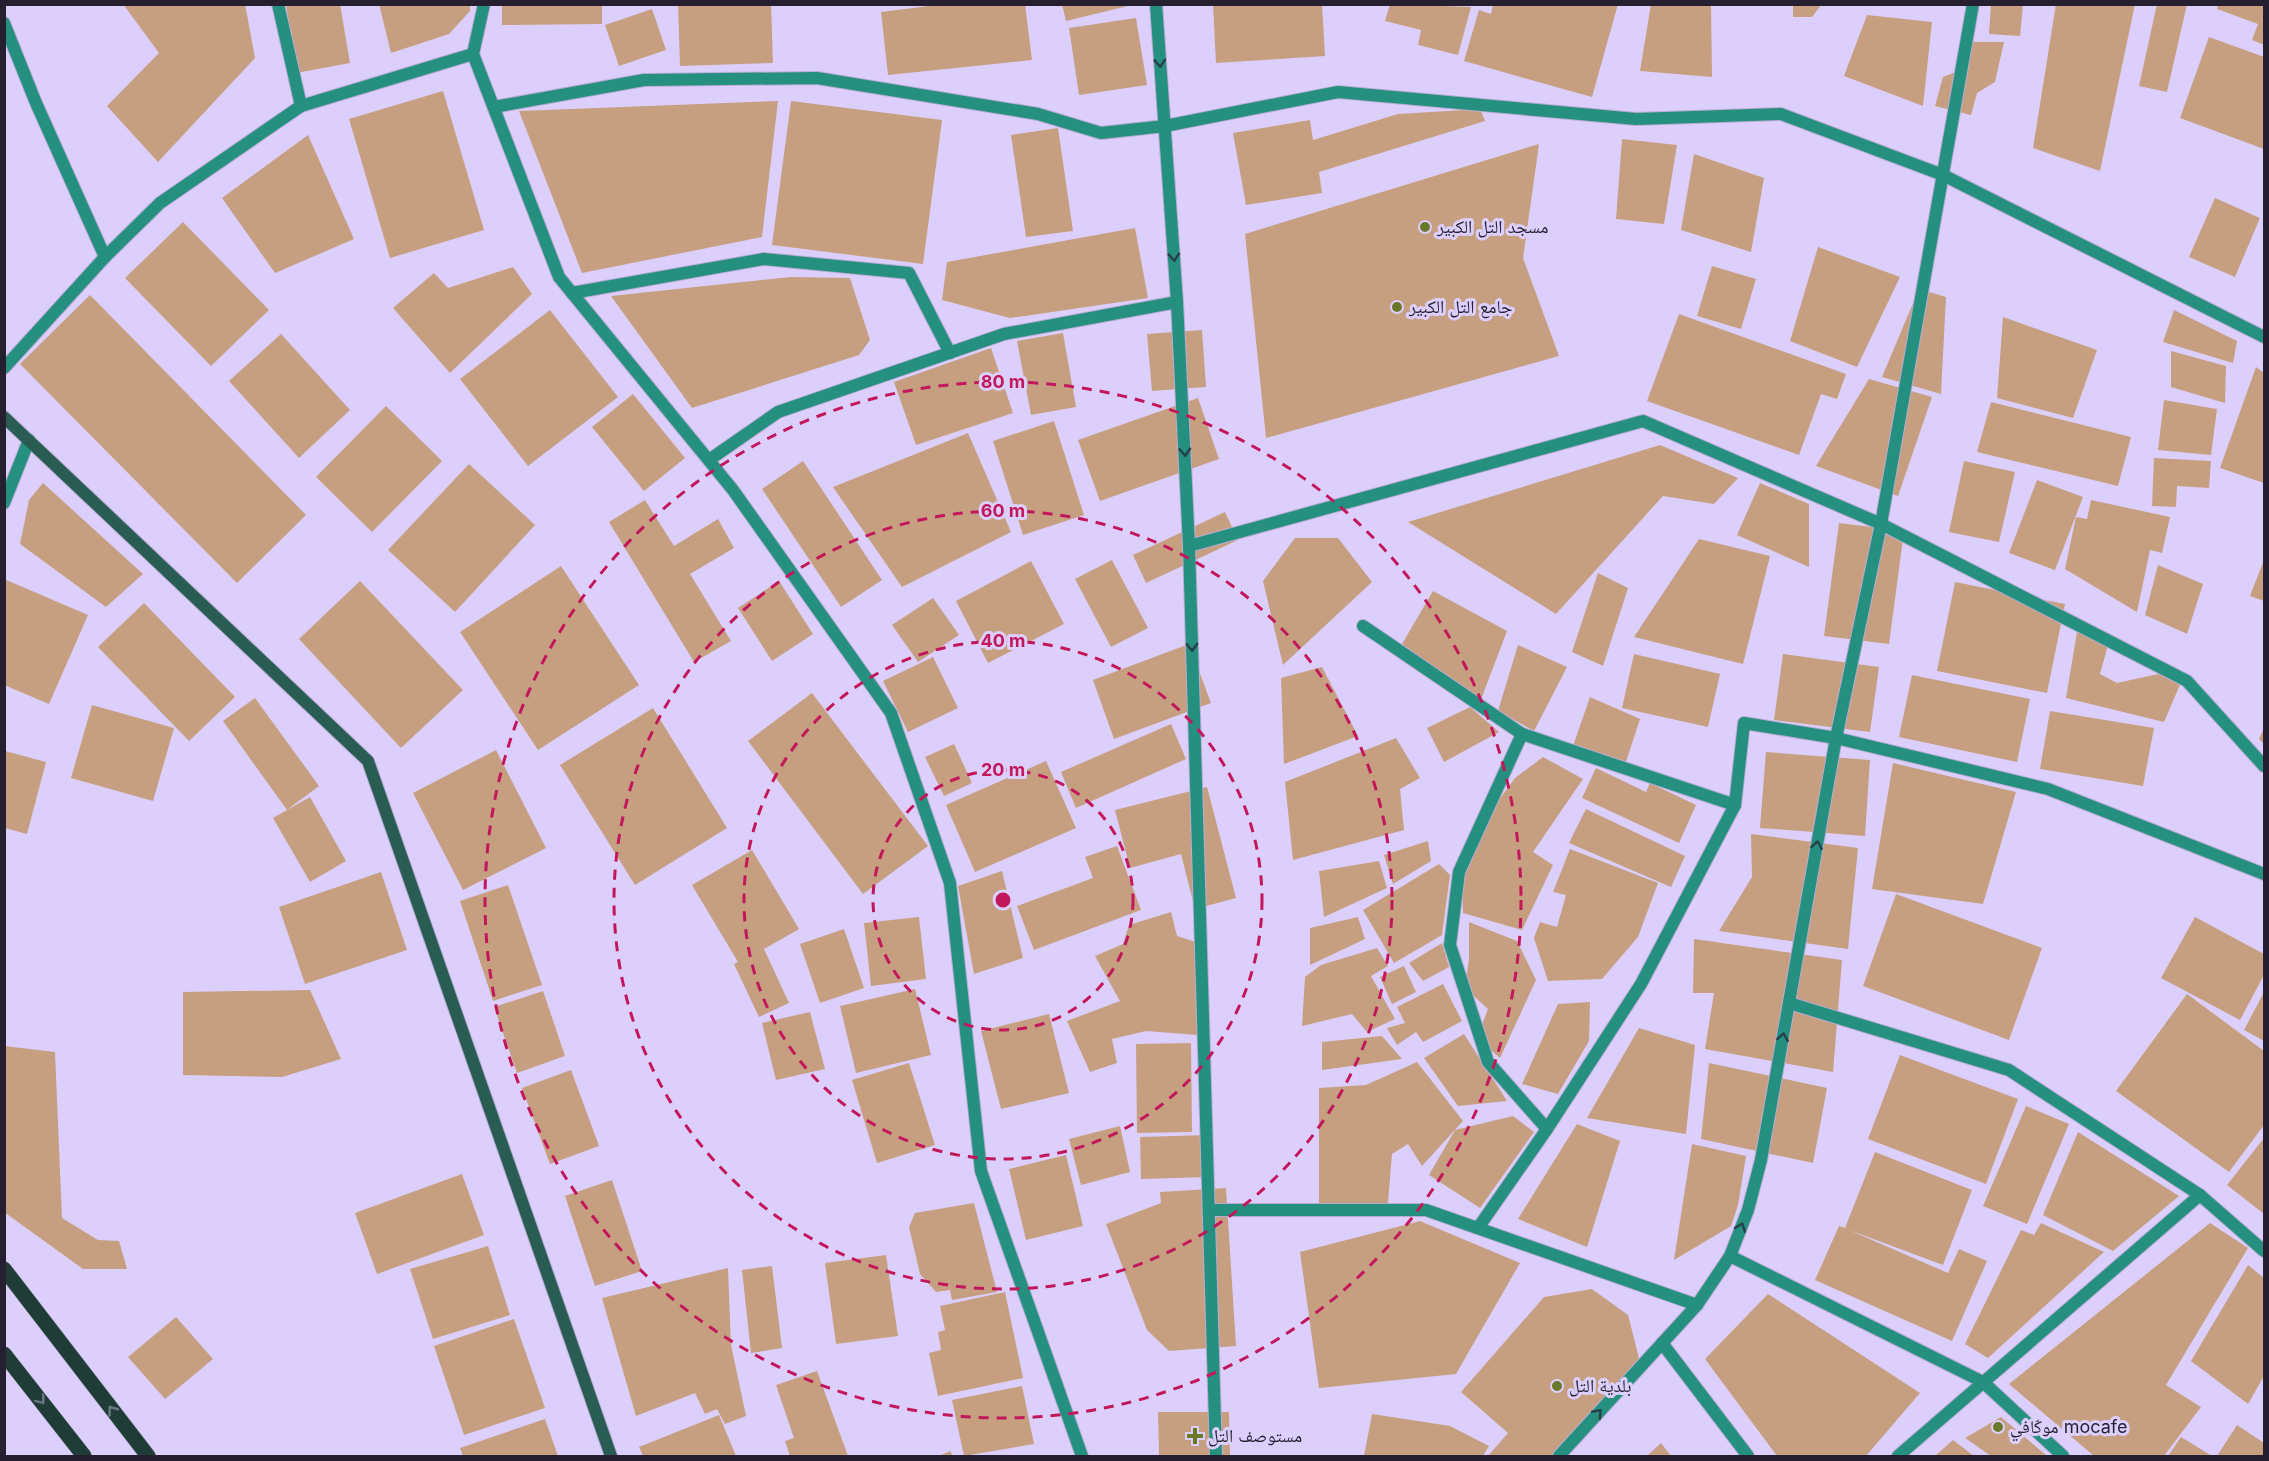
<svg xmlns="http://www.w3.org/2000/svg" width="2269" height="1461" viewBox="0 0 2269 1461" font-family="Inter,'Noto Naskh Arabic',sans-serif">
	<rect width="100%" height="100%" fill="#ddcffc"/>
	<!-- building -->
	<g fill="#c69f81">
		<path d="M123 4H245L255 58 158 162 107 106 159 53Z"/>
		<path d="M286 4H340L350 63 296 73Z"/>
		<path d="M379 4H470V11L449 34 391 53Z"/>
		<path d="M502 4H602V24L502 25Z"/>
		<path d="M678 4H771L773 63 680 66Z"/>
		<path d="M945 4H1025L1032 60 888 75 881 12Z"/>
		<path d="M1062 4H1131L1132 5 1066 21Z"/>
		<path d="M1213 4H1322L1325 56 1216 63Z"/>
		<path d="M1390 4 1471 7 1458 55 1418 45 1421 30 1385 21Z"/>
		<path d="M1493 4H1618L1592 97 1464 61 1479 10 1491 14Z"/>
		<path d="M1651 4H1711L1712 77 1640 71Z"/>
		<path d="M1793 4H1822L1812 17H1793Z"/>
		<path d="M1991 4H2023L2020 36 1989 34Z"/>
		<path d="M2056 4H2135L2100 171 2033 148Z"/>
		<path d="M2157 4H2187L2167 92 2139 86Z"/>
		<path d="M2218 4H2264V45L2252 40 2258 24 2217 9Z"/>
		<path d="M652 9 666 50 619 66 605 25Z"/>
		<path d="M1867 15 1932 22 1923 106 1844 76Z"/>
		<path d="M1136 18 1147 85 1079 95 1069 28Z"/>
		<path d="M2209 37 2264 57V149L2180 118Z"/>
		<path d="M1963 42H2004L1995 82 1977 93 1971 115 1935 106 1943 77 1958 71Z"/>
		<path d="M443 91 484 230 390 258 349 119Z"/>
		<path d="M778 101 762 237 582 273 519 111Z"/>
		<path d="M791 101 942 120 923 264 772 245Z"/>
		<path d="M1480 109 1485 121 1319 172 1322 193 1246 205 1233 133 1310 120 1313 140 1398 114Z"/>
		<path d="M1058 128 1073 231 1026 237 1011 135Z"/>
		<path d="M308 135 354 239 275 273 222 198Z"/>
		<path d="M1622 139 1677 145 1664 224 1616 219Z"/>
		<path d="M1539 144 1523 258 1559 356 1266 438 1245 234Z"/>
		<path d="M1694 154 1764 178 1751 252 1681 230Z"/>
		<path d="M2215 198 2260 218 2235 277 2189 257Z"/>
		<path d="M183 222 269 310 211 366 125 278Z"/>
		<path d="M1135 228 1148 298 1010 318 942 300 947 262Z"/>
		<path d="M1818 247 1900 277 1857 367 1790 341Z"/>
		<path d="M1712 266 1756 279 1741 329 1697 316Z"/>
		<path d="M513 267 532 294 450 373 393 308 434 273 448 288Z"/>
		<path d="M791 277 850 278 870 340 859 355 692 408 611 296Z"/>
		<path d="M1919 289 1946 297 1941 394 1882 377Z"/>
		<path d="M90 295 306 515 237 583 20 364Z"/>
		<path d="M550 310 618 397 528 466 460 379Z"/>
		<path d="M2174 310 2237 341 2233 363 2163 342Z"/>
		<path d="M1679 314 1846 374 1837 399 1821 394 1799 455 1647 401Z"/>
		<path d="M2003 317 2097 350 2073 418 1997 398Z"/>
		<path d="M1202 330 1206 387 1152 391 1147 334Z"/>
		<path d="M1063 333 1076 407 1031 415 1017 341Z"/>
		<path d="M281 334 350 410 299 458 229 381Z"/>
		<path d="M991 348 1013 413 916 445 894 382Z"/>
		<path d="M2171 351 2226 366 2225 403 2171 387Z"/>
		<path d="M2256 367 2264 373V483L2220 468Z"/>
		<path d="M1869 379 1932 397 1898 496 1816 466Z"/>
		<path d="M633 394 685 458 644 491 592 427Z"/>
		<path d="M1198 398 1219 459 1100 501 1078 440Z"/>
		<path d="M2164 400 2217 409 2211 455 2158 450Z"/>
		<path d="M1991 402 2131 437 2118 486 1977 452Z"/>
		<path d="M386 406 442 461 372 532 316 477Z"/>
		<path d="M1054 421 1084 515 1023 535 993 441Z"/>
		<path d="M968 433 1011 532 902 587 833 487Z"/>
		<path d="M1660 445 1738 478 1714 504 1663 496 1556 614 1408 522Z"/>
		<path d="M2154 458 2211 461 2209 488 2177 486 2176 507 2152 506Z"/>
		<path d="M803 461 882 580 841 607 762 489Z"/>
		<path d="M1964 461 2015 472 1999 542 1949 532Z"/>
		<path d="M469 464 535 525 455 612 388 550Z"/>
		<path d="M2037 480 2083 497 2055 570 2009 553Z"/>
		<path d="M43 483 143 574 106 607 20 544 29 500Z"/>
		<path d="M1760 483 1809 504V567L1737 535Z"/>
		<path d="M645 500 674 546 718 519 734 548 690 574 731 641 694 662 609 522Z"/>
		<path d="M2091 500 2170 517 2162 553 2150 550 2137 612 2065 569 2076 517 2087 519Z"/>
		<path d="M1225 512 1238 540 1146 583 1133 555Z"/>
		<path d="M1839 523 1904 531 1889 644 1824 636Z"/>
		<path d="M1295 538H1338L1372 582 1283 665 1263 581Z"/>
		<path d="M1699 539 1770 556 1743 664 1634 637Z"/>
		<path d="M1112 560 1148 628 1111 647 1075 579Z"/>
		<path d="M2264 560V601L2250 596Z"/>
		<path d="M1031 561 1064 624 988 663 956 601Z"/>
		<path d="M2158 565 2203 584 2187 634 2145 615Z"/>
		<path d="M561 566 639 685 538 750 460 632Z"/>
		<path d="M1598 573 1628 588 1603 666 1572 652Z"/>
		<path d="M4 579 88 615 49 704 4 685Z"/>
		<path d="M360 581 463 690 401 748 299 639Z"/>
		<path d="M779 581 813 634 772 661 738 608Z"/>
		<path d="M1955 582 2065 604 2047 693 1937 671Z"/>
		<path d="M1433 591 1507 631 1480 702 1402 644Z"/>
		<path d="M933 598 959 635 918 662 892 625Z"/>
		<path d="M144 603 235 697 189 741 98 647Z"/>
		<path d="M2078 626 2111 634 2100 674 2117 683 2158 674 2182 680 2164 722 2066 698Z"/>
		<path d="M1189 644 1211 703 1114 739 1093 680Z"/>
		<path d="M1518 645 1567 667 1534 731 1498 711Z"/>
		<path d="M1634 654 1720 674 1708 727 1622 708Z"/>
		<path d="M1783 654 1879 667 1870 732 1774 720Z"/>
		<path d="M933 657 958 708 908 732 883 681Z"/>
		<path d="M1322 667 1358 736 1284 764 1281 678Z"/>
		<path d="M1912 675 2030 699 2017 762 1899 737Z"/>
		<path d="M812 693 928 846 863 894 748 741Z"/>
		<path d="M1590 697 1640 719 1624 768 1572 749Z"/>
		<path d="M255 698 319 786 287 810 223 721Z"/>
		<path d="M92 705 174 728 153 801 71 778Z"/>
		<path d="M1470 707 1499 732 1444 762 1427 728Z"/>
		<path d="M653 708 727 828 635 885 560 765Z"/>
		<path d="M2050 711 2154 728 2143 786 2040 769Z"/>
		<path d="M1171 724 1186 759 1076 808 1061 772Z"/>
		<path d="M2264 728V744L2259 739Z"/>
		<path d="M1396 738 1420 778 1400 789 1404 830 1293 860 1285 782Z"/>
		<path d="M954 744 972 783 944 796 925 757Z"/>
		<path d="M496 750 546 848 463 890 413 793Z"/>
		<path d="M5 751 46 762 27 834 5 828Z"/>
		<path d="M1766 752 1870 760 1865 836 1760 828Z"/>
		<path d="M1543 757 1583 779 1533 852 1553 865 1522 930 1463 913 1462 877 1486 817 1515 778Z"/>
		<path d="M1046 761 1076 828 975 872 946 805Z"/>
		<path d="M1893 763 2016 792 1983 904 1872 889Z"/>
		<path d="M1596 768 1646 792 1650 783 1696 805 1679 843 1582 798Z"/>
		<path d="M1207 787 1236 898 1195 909 1181 854 1130 868 1115 810Z"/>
		<path d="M310 797 346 861 310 882 273 818Z"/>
		<path d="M1586 809 1685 856 1671 887 1569 843Z"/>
		<path d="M1751 834 1858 848 1848 949 1719 931 1752 877Z"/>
		<path d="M1428 841 1431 861 1393 884 1384 855Z"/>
		<path d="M1117 846 1141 910 1034 950 1017 906 1093 878 1085 857Z"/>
		<path d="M1570 849 1658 883 1638 937 1602 979 1548 981 1534 938 1540 922 1557 927 1566 895 1553 892Z"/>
		<path d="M752 850 799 929 764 949 789 1003 759 1017 734 964 738 962 692 885Z"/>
		<path d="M1379 861 1387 888 1324 917 1319 871Z"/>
		<path d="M1439 864 1450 875 1442 935 1394 963 1363 910Z"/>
		<path d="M1002 871 1023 958 974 974 958 886Z"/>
		<path d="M381 872 407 950 305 984 279 907Z"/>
		<path d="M508 885 542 985 493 1001 460 901Z"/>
		<path d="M1896 894 2042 948 2009 1040 1863 986Z"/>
		<path d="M1171 912 1177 936 1205 945 1210 1036 1146 1031 1112 1039 1117 1063 1090 1072 1067 1021 1120 1001 1095 956 1123 944 1129 925Z"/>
		<path d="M919 917 926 979 871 986 864 923Z"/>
		<path d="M1358 917 1365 939 1310 965V928Z"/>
		<path d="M2195 917 2264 954V975L2240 1020 2161 978Z"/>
		<path d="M1469 922 1517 941 1536 980 1500 1058 1477 1038 1488 1009 1465 988 1469 959Z"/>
		<path d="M844 929 864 988 820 1003 800 944Z"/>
		<path d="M1694 939 1842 960 1833 1072 1705 1049 1714 993H1693Z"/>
		<path d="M1442 943 1449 967 1423 981 1409 963Z"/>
		<path d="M1377 948 1388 966 1371 976 1395 1019 1367 1032 1352 1014 1302 1026 1305 977 1321 965Z"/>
		<path d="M1404 966 1416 992 1392 1004 1380 977Z"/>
		<path d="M1443 984 1462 1021 1423 1042 1416 1032 1397 1045 1387 1028 1405 1023 1397 1007Z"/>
		<path d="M915 989 931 1055 856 1073 840 1006Z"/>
		<path d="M310 990 341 1059 282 1077 183 1075V992Z"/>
		<path d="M543 991 565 1056 517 1073 494 1007Z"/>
		<path d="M2264 992V1041L2244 1030Z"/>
		<path d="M2187 994 2264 1051V1125L2229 1172 2116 1091Z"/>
		<path d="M1590 1002 1589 1041 1558 1094 1522 1084 1558 1004Z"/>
		<path d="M810 1012 825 1069 776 1080 762 1023Z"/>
		<path d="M1049 1014 1069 1093 1001 1109 981 1031Z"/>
		<path d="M1639 1028 1695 1045 1686 1134 1587 1118Z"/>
		<path d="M1464 1034 1507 1101 1458 1106 1424 1058Z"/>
		<path d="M1382 1036 1402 1059 1322 1070V1042Z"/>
		<path d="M1191 1043 1192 1132 1137 1133 1136 1044Z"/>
		<path d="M4 1046 55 1052 62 1218 98 1240 119 1241 127 1269H83L4 1212Z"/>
		<path d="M1900 1055 2018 1099 1986 1184 1868 1139Z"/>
		<path d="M1417 1062 1463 1121 1422 1166 1408 1144 1392 1154 1388 1203 1319 1211V1088L1366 1085Z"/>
		<path d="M909 1063 935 1145 877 1163 852 1080Z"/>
		<path d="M1709 1063 1827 1088 1813 1163 1701 1139Z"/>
		<path d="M571 1070 599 1146 550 1164 522 1088Z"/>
		<path d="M2026 1106 2069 1124 2027 1224 1983 1206Z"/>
		<path d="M1513 1116 1534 1132 1480 1208 1429 1175 1455 1130Z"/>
		<path d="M1577 1124 1620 1141 1587 1247 1518 1219Z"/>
		<path d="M1120 1126 1130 1172 1081 1185 1069 1139Z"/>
		<path d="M2078 1132 2179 1196 2113 1251 2043 1215Z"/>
		<path d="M1208 1135 1209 1177 1141 1179 1140 1137Z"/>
		<path d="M2264 1138V1214L2227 1185Z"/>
		<path d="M1692 1144 1746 1156 1738 1205 1731 1226 1674 1260Z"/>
		<path d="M1875 1152 1972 1190 1943 1265 1849 1230 1948 1273 1959 1249 1987 1261 1952 1341 1815 1280 1839 1226 1845 1228Z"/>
		<path d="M1066 1155 1083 1226 1026 1240 1009 1169Z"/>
		<path d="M462 1174 484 1235 377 1274 355 1213Z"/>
		<path d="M612 1180 642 1271 595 1286 565 1196Z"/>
		<path d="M1226 1188 1236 1346 1169 1351 1147 1330 1106 1224 1161 1203 1160 1192Z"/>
		<path d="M974 1203 997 1292 952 1300 950 1290 936 1292 920 1274 909 1227 915 1213Z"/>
		<path d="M1420 1221 1520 1263 1456 1374 1319 1388 1300 1252Z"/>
		<path d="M2041 1223 2104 1252 1988 1358 1965 1344 2021 1230 2034 1235Z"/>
		<path d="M2210 1223 2248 1248 2166 1385 2201 1407 2164 1456H2094L2009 1384Z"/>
		<path d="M488 1246 510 1315 433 1339 410 1269Z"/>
		<path d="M886 1255 898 1336 836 1344 825 1263Z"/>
		<path d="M2248 1265 2264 1278V1376L2248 1404 2191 1361Z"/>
		<path d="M772 1266 782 1348 751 1353 742 1270Z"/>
		<path d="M728 1268 731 1345 746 1416 725 1424 717 1409 705 1414 695 1393 636 1416 602 1298Z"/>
		<path d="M1592 1289 1628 1315 1641 1366 1565 1456H1488L1508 1433 1461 1392 1544 1297Z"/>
		<path d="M1005 1292 1023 1378 938 1396 929 1353 941 1350 938 1332 945 1330 940 1306Z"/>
		<path d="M1768 1294 1920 1393 1866 1456H1777L1705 1359Z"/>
		<path d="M176 1317 213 1359 165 1399 128 1357Z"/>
		<path d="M514 1319 545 1408 464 1435 434 1346Z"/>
		<path d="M817 1371 848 1456H790L785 1441 794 1438 776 1385Z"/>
		<path d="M1022 1386 1034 1444 964 1456 952 1400Z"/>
		<path d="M1158 1412H1229L1230 1456H1159Z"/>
		<path d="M1372 1414 1450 1426 1489 1446 1483 1456H1364Z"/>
		<path d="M719 1415 736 1456H643L639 1447Z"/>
		<path d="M2001 1417 2047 1456H1991L1965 1438Z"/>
		<path d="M545 1419 558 1456H463L460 1448Z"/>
		<path d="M2237 1425 2264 1443V1456H2217Z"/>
		<path d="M2181 1437 2212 1456H2168Z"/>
		<path d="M1953 1440 1974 1456H1935Z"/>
		<path d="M1661 1443 1671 1456H1647Z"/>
		<path d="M950 1451 953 1456H939Z"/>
	</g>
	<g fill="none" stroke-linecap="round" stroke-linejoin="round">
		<!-- street casing -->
		<g stroke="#b8acd3" stroke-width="14">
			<g id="street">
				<path d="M278 4 301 106"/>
				<path d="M484 4 473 54 559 277 733 490 891 713 950 883 981 1171 1082 1456"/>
				<path d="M1156 4 1177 302 1189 546 1216 1456"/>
				<path d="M4 23 36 103 105 257"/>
				<path d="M494 107 644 80 817 78 1038 114 1101 133 1165 126 1338 92 1636 119 1781 114 1943 175 2264 337"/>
				<path d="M572 293 764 259 909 273 950 353"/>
				<path d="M4 368 105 257 160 203 301 106 473 54"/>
				<path d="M709 460 778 412 1004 334 1177 302"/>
				<path d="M4 503 29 440"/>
				<path d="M1189 546 1643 421 1881 524 2187 681 2264 766"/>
				<path d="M1363 626 1522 734 1735 805 1744 723 1836 738 2048 789 2264 874"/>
				<path d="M1789 1003 2009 1070 2200 1195 2264 1251"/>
				<path d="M1547 1129 1641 984 1735 805"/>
				<path d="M1209 1210H1426L1697 1305"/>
				<path d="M1478 1228 1547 1129 1488 1062 1450 945 1459 872 1522 734"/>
				<path d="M1730 1256 1983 1382 2063 1456"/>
				<path d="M1662 1343 1748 1456"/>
				<path d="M1559 1456 1697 1305 1730 1256 1748 1210 1761 1160 1836 738 1881 524 1973 4"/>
				<path d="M1898 1456 2200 1195"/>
			</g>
		</g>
		<!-- secondary casing -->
		<g stroke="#b8acd3" stroke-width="14">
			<path id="secondary" d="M4 417 368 761 611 1456"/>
		</g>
		<!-- primary casing -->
		<g stroke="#b8acd3" stroke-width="16">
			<g id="primary">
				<path d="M4 1269 148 1456"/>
				<path d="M4 1354 84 1456"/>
			</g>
		</g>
		<!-- street -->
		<use href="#street" stroke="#25907f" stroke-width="12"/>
		<!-- secondary -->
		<use href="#secondary" stroke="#295d54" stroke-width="12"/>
		<!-- primary -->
		<use href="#primary" stroke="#1f3c36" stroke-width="15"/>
	</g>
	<!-- one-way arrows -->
	<defs><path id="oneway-chevron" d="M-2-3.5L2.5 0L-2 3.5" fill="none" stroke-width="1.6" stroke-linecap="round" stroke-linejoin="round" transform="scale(1.5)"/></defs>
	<g stroke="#254148">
		<use href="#oneway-chevron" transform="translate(1160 63) rotate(86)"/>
		<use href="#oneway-chevron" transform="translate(1174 257) rotate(86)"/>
		<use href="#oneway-chevron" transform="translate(1185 452) rotate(87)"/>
		<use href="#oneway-chevron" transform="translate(1192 647) rotate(88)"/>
		<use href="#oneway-chevron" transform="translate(1817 845) rotate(-80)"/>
		<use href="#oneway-chevron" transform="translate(1783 1037) rotate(-80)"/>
		<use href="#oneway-chevron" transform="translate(1741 1227) rotate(-69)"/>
		<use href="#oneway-chevron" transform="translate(1598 1413) rotate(-47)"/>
	</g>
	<g stroke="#6b7785">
		<use href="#oneway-chevron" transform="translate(41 1400) rotate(52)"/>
		<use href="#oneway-chevron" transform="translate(112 1410) rotate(-127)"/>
	</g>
	<!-- distance rings -->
	<g fill="none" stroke="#c2185b" stroke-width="3" stroke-dasharray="10 8">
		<circle cx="1003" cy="900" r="130"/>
		<circle cx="1003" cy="900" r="259"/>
		<circle cx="1003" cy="900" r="389"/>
		<circle cx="1003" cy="900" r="518"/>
	</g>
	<!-- markers -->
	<g fill="#697927" stroke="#ddcffc" stroke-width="2">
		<circle cx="1425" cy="227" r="6"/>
		<circle cx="1397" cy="307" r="6"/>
		<circle cx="1557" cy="1386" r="6"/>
		<circle cx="1998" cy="1427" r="6"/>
		<path d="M1192 1427h6v6h6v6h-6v6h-6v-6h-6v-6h6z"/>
	</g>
	<g text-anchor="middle" stroke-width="6" stroke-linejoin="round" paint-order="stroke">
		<!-- poi labels -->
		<g font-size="18" fill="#251f30" stroke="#ddcffc" text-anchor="start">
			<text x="1437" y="233">مسجد التل الكبير</text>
			<text x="1409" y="313">جامع التل الكبير</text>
			<text x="1569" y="1392">بلدية التل</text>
			<text x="2010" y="1433">موكّافي mocafe</text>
			<text x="1208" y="1442">مستوصف التل</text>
		</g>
	</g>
	<circle cx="1003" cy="900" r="9" fill="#c2185b" stroke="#ddcffc" stroke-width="3"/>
	<g font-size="18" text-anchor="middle" font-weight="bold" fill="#c2185b" stroke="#ddcffc" stroke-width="6" stroke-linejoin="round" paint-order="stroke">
		<text x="1003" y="388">80 m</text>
		<text x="1003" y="517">60 m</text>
		<text x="1003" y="647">40 m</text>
		<text x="1003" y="776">20 m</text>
	</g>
	<!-- border -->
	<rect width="2269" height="1461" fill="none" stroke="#251f30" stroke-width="12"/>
</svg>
